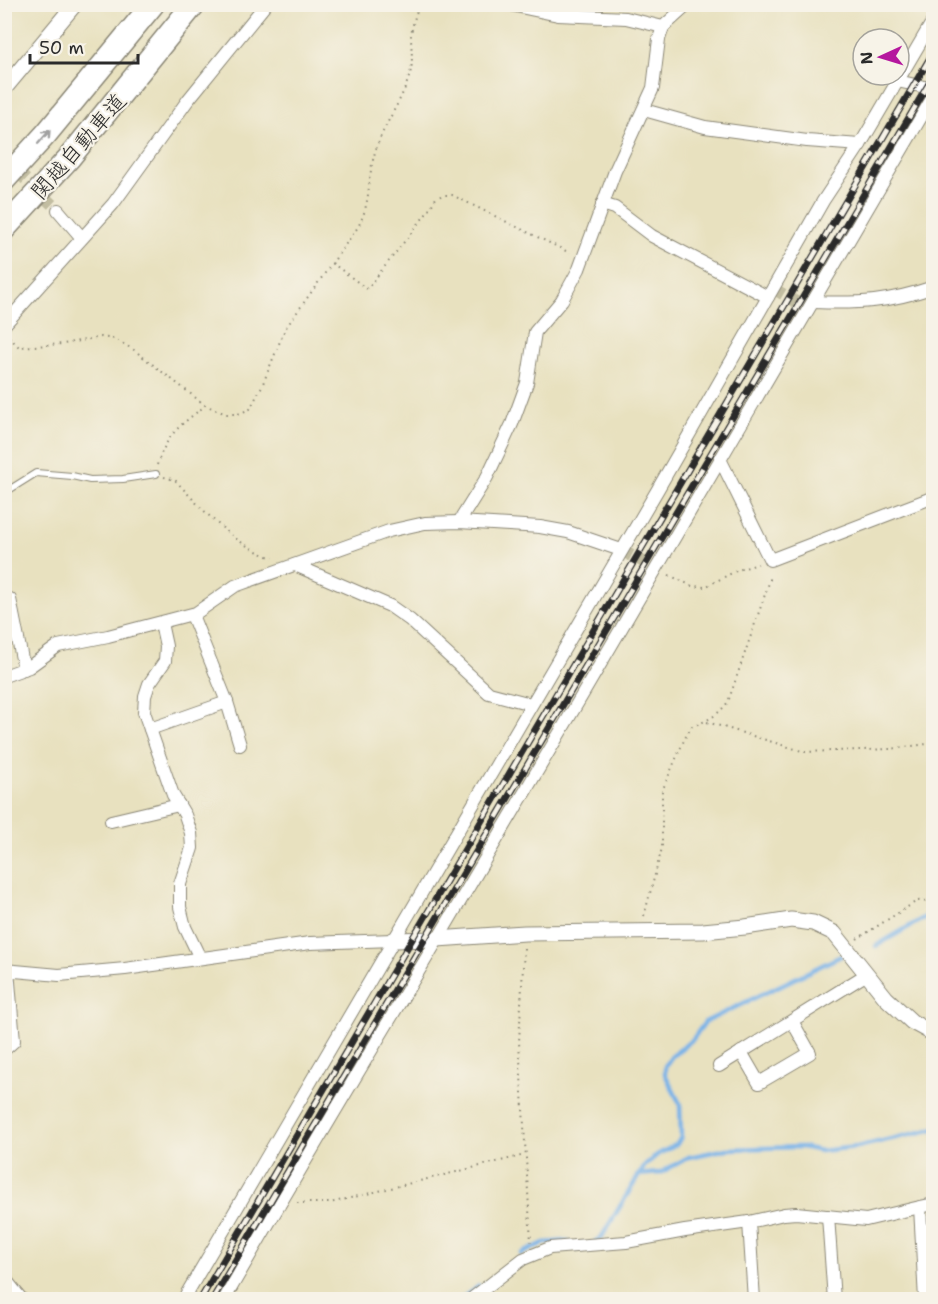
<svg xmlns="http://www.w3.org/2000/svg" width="938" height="1304" viewBox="0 0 938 1304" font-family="'Shantell Sans','Klee One',sans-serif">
	<rect width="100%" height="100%" fill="#f7f3e8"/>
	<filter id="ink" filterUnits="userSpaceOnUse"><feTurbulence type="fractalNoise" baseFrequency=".0167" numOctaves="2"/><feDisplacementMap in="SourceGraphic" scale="12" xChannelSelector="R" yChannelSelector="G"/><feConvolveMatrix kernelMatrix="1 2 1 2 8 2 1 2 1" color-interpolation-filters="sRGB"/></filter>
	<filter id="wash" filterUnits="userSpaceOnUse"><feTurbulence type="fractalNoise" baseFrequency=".008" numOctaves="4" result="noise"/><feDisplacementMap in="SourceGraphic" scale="24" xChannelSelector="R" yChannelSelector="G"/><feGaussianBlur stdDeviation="1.35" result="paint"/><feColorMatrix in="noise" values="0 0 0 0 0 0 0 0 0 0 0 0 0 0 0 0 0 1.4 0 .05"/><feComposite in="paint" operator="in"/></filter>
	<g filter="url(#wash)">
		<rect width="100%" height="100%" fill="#e8e1bf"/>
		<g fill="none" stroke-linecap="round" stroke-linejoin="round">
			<!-- stream -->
			<g stroke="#78b2e8" stroke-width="4.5">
				<path d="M876 946 934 912"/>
				<path d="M637 1175 660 1173 689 1157 727 1149 801 1147 821 1151 838 1149 857 1147 934 1129"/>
				<path d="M596 1241 601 1238 645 1165 657 1155 677 1144 681 1137 680 1104 665 1074V1066L672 1056 693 1039 705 1022 841 956"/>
				<path d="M521 1254 544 1243 567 1241"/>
				<path d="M459 1300 479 1286"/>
			</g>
		</g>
	</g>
	<g filter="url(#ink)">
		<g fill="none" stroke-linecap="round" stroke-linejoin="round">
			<!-- minor-tunnel -->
			<g stroke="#c2bda1" stroke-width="12" stroke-dasharray="12 6" stroke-linecap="butt">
				<path d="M4 159 58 210"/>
				<path d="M773 288 809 310"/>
				<path d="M621 550 655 568"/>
			</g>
			<!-- service casing -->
			<g stroke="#8a8675" stroke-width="8">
				<path id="service" d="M4 493 36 473 72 476 90 480 123 479 156 474"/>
			</g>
			<!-- minor casing -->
			<g stroke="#8a8675" stroke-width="14">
				<g id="minor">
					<path d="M506 4 558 15 626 18 663 27 684 8 685 4"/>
					<path d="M897 81 934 89"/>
					<path d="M644 110 705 127 807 141 860 145"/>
					<path d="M602 204 615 208 652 236 768 297"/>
					<path d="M58 210 82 238"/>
					<path d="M814 302C860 304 889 302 934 287"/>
					<path d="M4 325 113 204 188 100 266 4"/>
					<path d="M720 459 770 560 934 497"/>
					<path d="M459 522 487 477 512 424 527 383 535 332 562 300 579 269 615 171 653 88 659 39 663 27"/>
					<path d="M295 565 390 606 410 620 489 693 531 704"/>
					<path d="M10 599 24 669"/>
					<path d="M192 615 227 702 240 745"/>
					<path d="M161 623 166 646 165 661 149 684 145 696 144 712 173 795 185 815 191 833 192 848 180 884V907L185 927 200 958"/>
					<path d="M4 676 29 667 58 646 108 636 196 613 235 586 389 531 425 523 459 522 540 527 568 532 621 550"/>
					<path d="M150 729 227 702"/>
					<path d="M111 821 179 805"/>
					<path d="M4 970 59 975 125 969 310 943 393 940"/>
					<path d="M4 1050 14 1041 8 970"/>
					<path d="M741 1052 759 1083 810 1053 792 1021"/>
					<path d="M719 1066 867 974"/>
					<path d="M828 1216 834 1300"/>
					<path d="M749 1222 754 1300"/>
					<path d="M183 1300 658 489 823 201 860 145 934 19"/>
					<path d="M224 1300C294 1178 367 1058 439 937 605 657 770 377 934 95"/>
					<path d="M470 1300 523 1259 550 1248 626 1242 685 1231 749 1222 784 1214 796 1213 866 1220 920 1207"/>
					<path d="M925 1300 920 1207 934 1204"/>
				</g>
			</g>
			<!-- tertiary casing -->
			<g stroke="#8a8675" stroke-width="17">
				<g id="tertiary">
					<path d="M4 89 75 4"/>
					<path d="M393 940 437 939 525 933 703 931 745 927 791 920 813 923 834 933 886 998 912 1022 934 1034"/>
				</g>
			</g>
			<!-- primary casing -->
			<g stroke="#8a8675" stroke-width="22">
				<path id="primary" d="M4 1284 17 1300"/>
			</g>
			<!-- motorway casing -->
			<g stroke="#8a8675" stroke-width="25">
				<g id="motorway">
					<path d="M4 180 46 134 153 4"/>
					<path d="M4 229 69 158 194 4"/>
				</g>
			</g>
			<!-- path -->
			<g stroke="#8a8675" stroke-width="2" stroke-dasharray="1.5 4.5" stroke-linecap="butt">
				<path d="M332 263 367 289 427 213 436 198 443 195H452L570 253"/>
				<path d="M9 337 19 347 63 344 101 337 115 339 134 350 205 405 226 414H238L250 409 262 386 285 329 358 227C371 202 367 186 373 160 380 128 400 106 409 77 414 63 411 50 411 36 412 25 416 14 419 4"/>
				<path d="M157 465C167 434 180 425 205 406"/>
				<path d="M164 477 175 480C204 511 232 544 273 558"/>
				<path d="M669 575 692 586 705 587 738 570 758 564"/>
				<path d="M707 722 805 752 890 749 934 743"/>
				<path d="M644 916 662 848V791L685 738 692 726C708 721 718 715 728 702L770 580V574"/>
				<path d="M857 939 917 901 934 900"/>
				<path d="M524 948 519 1042 531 1242"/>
				<path d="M297 1203H330L525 1155"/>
			</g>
			<!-- service -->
			<use href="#service" stroke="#fff" stroke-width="6"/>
			<!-- minor -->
			<use href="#minor" stroke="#fff" stroke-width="12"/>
			<!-- tertiary -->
			<use href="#tertiary" stroke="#fff" stroke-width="15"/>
			<!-- primary -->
			<use href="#primary" stroke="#fff" stroke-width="20"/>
			<!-- motorway -->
			<use href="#motorway" stroke="#fff" stroke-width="22"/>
			<!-- rail casing -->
			<g stroke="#2b2b2b" stroke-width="7">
				<g id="rail">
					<path d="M200 1300 934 51"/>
					<path d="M212 1300 934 75"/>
				</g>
			</g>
			<!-- rail -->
			<use href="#rail" stroke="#f7f3e8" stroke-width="4.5" stroke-dasharray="14" stroke-linecap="butt"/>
		</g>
		<!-- one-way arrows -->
		<defs><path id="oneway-shaft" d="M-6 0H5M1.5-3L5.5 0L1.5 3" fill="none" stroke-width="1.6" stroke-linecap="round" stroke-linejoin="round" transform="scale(1.5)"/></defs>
		<use stroke="#a0a0a0" href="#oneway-shaft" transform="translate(44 137) rotate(-49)"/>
	</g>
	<g text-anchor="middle" stroke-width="4.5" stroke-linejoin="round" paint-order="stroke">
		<!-- street labels -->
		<g font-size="22" fill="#2b2b2b" stroke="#f7f3e8">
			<text transform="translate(78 146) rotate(-49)" y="8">関越自動車道</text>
		</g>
	</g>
	<!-- margin -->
	<rect width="938" height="1304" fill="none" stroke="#f7f3e8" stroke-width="24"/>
	<!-- north arrow -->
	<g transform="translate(881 57) rotate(266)"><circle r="28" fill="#f7f3e8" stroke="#a5a39c" stroke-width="1.5"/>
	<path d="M0-4.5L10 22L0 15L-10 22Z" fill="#b5179e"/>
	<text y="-9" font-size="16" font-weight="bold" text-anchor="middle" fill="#2b2b2b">N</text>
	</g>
	<!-- scale -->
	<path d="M30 54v9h108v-9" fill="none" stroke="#2b2b2b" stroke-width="3"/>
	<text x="39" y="54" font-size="18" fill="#2b2b2b" stroke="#f7f3e8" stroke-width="4.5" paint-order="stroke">50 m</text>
</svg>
